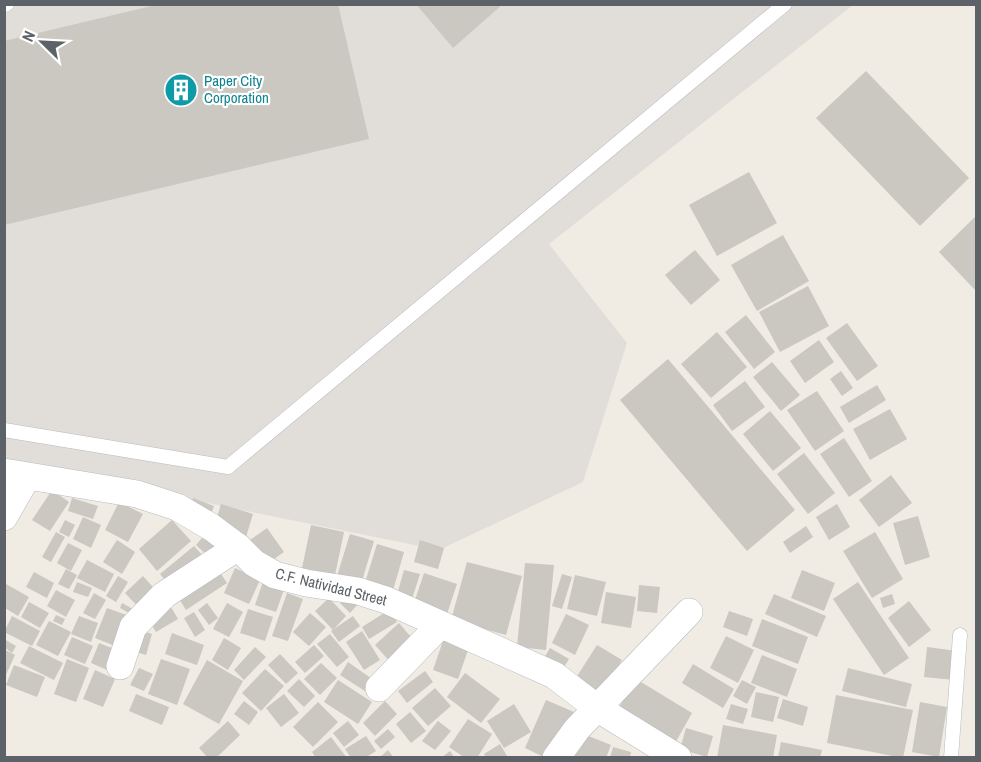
<svg xmlns="http://www.w3.org/2000/svg" width="981" height="762" viewBox="0 0 981 762" font-family="'Archivo Narrow',sans-serif">
	<rect width="100%" height="100%" fill="#f0ece4"/>
	<!-- industrial -->
	<path fill="#e1ded9" d="M4 5H853L549 244 627 343 583 482 439 550 5 462Z"/>
	<!-- building -->
	<g fill="#cbc7c1">
		<path d="M160 4H338L369 139 4 225V41Z"/>
		<path d="M416 4H503L453 48Z"/>
		<path d="M866 71 969 178 920 226 816 118Z"/>
		<path d="M749 172 777 223 717 256 689 205Z"/>
		<path d="M976 216V291L939 252Z"/>
		<path d="M783 235 809 281 757 311 731 265Z"/>
		<path d="M695 250 720 280 691 305 665 275Z"/>
		<path d="M808 286 829 326 780 352 759 312Z"/>
		<path d="M746 315 775 352 754 369 725 332Z"/>
		<path d="M847 323 878 366 857 381 826 338Z"/>
		<path d="M717 332 747 367 711 398 681 364Z"/>
		<path d="M819 340 834 362 805 383 790 361Z"/>
		<path d="M668 359 795 510 747 551 620 400Z"/>
		<path d="M772 362 800 395 781 411 753 377Z"/>
		<path d="M841 371 853 388 842 396 830 379Z"/>
		<path d="M745 381 765 407 732 431 713 405Z"/>
		<path d="M877 385 886 400 849 423 840 407Z"/>
		<path d="M817 391 844 431 815 451 787 410Z"/>
		<path d="M890 409 907 439 870 460 853 429Z"/>
		<path d="M770 411 801 448 773 471 743 434Z"/>
		<path d="M844 438 872 481 849 497 820 454Z"/>
		<path d="M804 453 835 493 808 514 777 474Z"/>
		<path d="M891 475 912 503 879 527 859 500Z"/>
		<path d="M52 490 69 502 50 531 32 520Z"/>
		<path d="M72 498 98 506 93 519 68 511Z"/>
		<path d="M193 498 214 506 210 517 189 509Z"/>
		<path d="M119 502 143 514 128 542 105 530Z"/>
		<path d="M221 504 253 514 246 537 214 527Z"/>
		<path d="M837 504 850 527 829 540 816 517Z"/>
		<path d="M918 516 930 557 905 565 893 523Z"/>
		<path d="M83 517 101 525 91 548 73 539Z"/>
		<path d="M65 520 75 525 69 537 59 532Z"/>
		<path d="M172 520 191 541 157 571 139 549Z"/>
		<path d="M311 525 344 532 335 575 302 568Z"/>
		<path d="M806 526 813 537 790 553 783 542Z"/>
		<path d="M267 528 284 552 267 564 250 540Z"/>
		<path d="M56 532 65 537 51 562 42 557Z"/>
		<path d="M207 532 225 547 213 561 196 545Z"/>
		<path d="M875 532 903 579 872 598 843 551Z"/>
		<path d="M350 534 374 541 361 584 337 576Z"/>
		<path d="M117 540 135 552 122 574 103 562Z"/>
		<path d="M420 540 444 548 438 569 414 562Z"/>
		<path d="M68 543 82 550 71 571 57 563Z"/>
		<path d="M377 544 404 552 392 594 364 586Z"/>
		<path d="M194 546 204 557 170 586 160 574Z"/>
		<path d="M87 560 114 574 105 592 77 578Z"/>
		<path d="M467 562 522 576 506 635 451 620Z"/>
		<path d="M525 563 554 565 546 650 517 647Z"/>
		<path d="M215 565 227 583 186 610 175 592Z"/>
		<path d="M235 568 260 580 249 604 224 593Z"/>
		<path d="M66 569 77 575 69 589 58 584Z"/>
		<path d="M404 570 420 574 411 602 396 598Z"/>
		<path d="M802 570 835 583 824 611 791 598Z"/>
		<path d="M34 572 54 583 47 598 26 587Z"/>
		<path d="M424 573 457 584 445 620 412 609Z"/>
		<path d="M562 574 572 577 562 609 552 606Z"/>
		<path d="M575 575 606 582 597 616 567 609Z"/>
		<path d="M118 576 128 582 116 602 106 596Z"/>
		<path d="M143 576 161 596 143 612 125 593Z"/>
		<path d="M265 576 286 584 276 612 255 605Z"/>
		<path d="M77 582 92 588 88 597 73 592Z"/>
		<path d="M858 582 909 658 884 675 833 599Z"/>
		<path d="M6 584 29 597 18 616 5 608Z"/>
		<path d="M639 585 660 587 657 613 637 611Z"/>
		<path d="M56 590 75 600 66 617 47 606Z"/>
		<path d="M606 592 636 597 631 628 601 623Z"/>
		<path d="M94 593 106 600 95 619 83 613Z"/>
		<path d="M287 593 303 599 288 641 272 636Z"/>
		<path d="M774 594 826 616 817 637 765 614Z"/>
		<path d="M892 594 895 604 883 608 880 598Z"/>
		<path d="M348 595 358 604 350 613 340 603Z"/>
		<path d="M329 598 346 616 333 630 315 611Z"/>
		<path d="M909 601 931 630 909 647 888 618Z"/>
		<path d="M29 602 49 613 40 628 21 617Z"/>
		<path d="M168 602 178 619 156 632 146 616Z"/>
		<path d="M122 603 140 613 138 618 120 608Z"/>
		<path d="M207 603 218 618 209 625 198 610Z"/>
		<path d="M227 603 243 612 229 637 213 629Z"/>
		<path d="M107 608 132 617 120 648 95 638Z"/>
		<path d="M248 609 273 617 265 641 240 633Z"/>
		<path d="M389 610 397 622 369 639 362 627Z"/>
		<path d="M729 611 753 619 747 636 723 627Z"/>
		<path d="M194 612 205 630 195 637 184 618Z"/>
		<path d="M310 613 326 627 309 646 293 632Z"/>
		<path d="M566 614 589 625 575 655 552 643Z"/>
		<path d="M56 615 65 619 62 625 53 621Z"/>
		<path d="M12 616 40 631 32 646 4 632Z"/>
		<path d="M79 616 98 623 91 642 71 634Z"/>
		<path d="M353 616 360 626 339 642 331 631Z"/>
		<path d="M762 619 808 637 798 664 752 646Z"/>
		<path d="M49 621 71 632 58 656 36 645Z"/>
		<path d="M399 623 417 644 393 665 375 645Z"/>
		<path d="M134 628 152 634 146 655 127 649Z"/>
		<path d="M362 631 380 660 364 670 346 642Z"/>
		<path d="M172 633 204 645 197 665 165 654Z"/>
		<path d="M330 634 349 657 337 667 317 644Z"/>
		<path d="M726 636 754 650 738 683 710 668Z"/>
		<path d="M72 637 93 646 85 664 64 655Z"/>
		<path d="M224 638 241 648 228 670 212 660Z"/>
		<path d="M444 638 469 647 458 679 433 670Z"/>
		<path d="M4 639 16 646 12 653 4 647Z"/>
		<path d="M99 643 122 652 114 673 91 663Z"/>
		<path d="M314 645 324 656 305 673 295 662Z"/>
		<path d="M597 645 622 660 598 697 574 681Z"/>
		<path d="M29 646 63 663 54 680 20 663Z"/>
		<path d="M255 647 266 657 244 680 234 670Z"/>
		<path d="M927 647 957 651 954 680 924 677Z"/>
		<path d="M550 648 569 659 560 674 541 663Z"/>
		<path d="M5 650 15 655 5 677Z"/>
		<path d="M280 654 298 673 286 684 268 665Z"/>
		<path d="M762 655 797 669 787 697 751 683Z"/>
		<path d="M67 659 89 668 76 702 54 694Z"/>
		<path d="M161 659 190 669 177 705 148 694Z"/>
		<path d="M207 660 243 681 219 724 183 704Z"/>
		<path d="M348 662 375 681 368 693 340 675Z"/>
		<path d="M321 663 337 678 320 695 304 679Z"/>
		<path d="M693 664 734 689 723 708 682 683Z"/>
		<path d="M14 665 45 677 37 697 6 685Z"/>
		<path d="M139 668 153 674 144 691 130 685Z"/>
		<path d="M848 668 912 684 906 707 842 691Z"/>
		<path d="M265 669 284 686 261 711 242 693Z"/>
		<path d="M95 670 115 679 103 707 83 699Z"/>
		<path d="M425 671 433 682 407 703 398 691Z"/>
		<path d="M465 673 500 699 481 723 447 697Z"/>
		<path d="M299 679 315 696 304 707 287 691Z"/>
		<path d="M636 679 692 713 674 745 617 711Z"/>
		<path d="M338 680 372 702 358 724 324 702Z"/>
		<path d="M742 680 756 687 747 704 733 696Z"/>
		<path d="M435 688 451 706 428 726 412 708Z"/>
		<path d="M756 692 779 697 773 722 751 717Z"/>
		<path d="M136 694 169 707 162 725 129 711Z"/>
		<path d="M284 694 299 713 281 727 266 708Z"/>
		<path d="M836 695 913 710 903 758 827 743Z"/>
		<path d="M783 699 808 707 803 726 777 718Z"/>
		<path d="M546 700 574 712 554 758H546L525 748Z"/>
		<path d="M244 701 258 712 249 725 234 714Z"/>
		<path d="M385 701 397 714 375 736 363 723Z"/>
		<path d="M318 702 338 722 313 747 293 727Z"/>
		<path d="M920 702 947 707 939 757 912 752Z"/>
		<path d="M514 704 531 732 504 748 487 721Z"/>
		<path d="M731 704 748 709 743 724 726 719Z"/>
		<path d="M410 712 426 731 411 743 396 724Z"/>
		<path d="M468 719 492 734 477 758H465L449 747Z"/>
		<path d="M228 721 240 735 216 758H208L199 748Z"/>
		<path d="M348 721 359 735 344 747 333 733Z"/>
		<path d="M438 721 451 731 435 750 422 741Z"/>
		<path d="M723 725 777 735 773 758H717Z"/>
		<path d="M686 728 713 736 707 757 680 749Z"/>
		<path d="M388 729 395 737 381 749 374 741Z"/>
		<path d="M581 733 611 745 606 758H576L571 755Z"/>
		<path d="M366 736 376 751 365 758H351L345 749Z"/>
		<path d="M331 737 347 758H316L312 752Z"/>
		<path d="M781 742 822 750 820 758H778Z"/>
		<path d="M500 744 507 756 486 758 484 754Z"/>
		<path d="M613 747 631 752 630 758H610Z"/>
		<path d="M388 750 394 758H379Z"/>
		<path d="M450 751 455 758H441Z"/>
	</g>
	<g fill="none" stroke-linecap="round" stroke-linejoin="round">
		<!-- service casing -->
		<g stroke="#b7bbc0" stroke-width="15">
			<g id="service">
				<path d="M4 5 7 4"/>
				<path d="M4 430 228 467 785 4"/>
				<path d="M951 758 960 635"/>
			</g>
		</g>
		<!-- minor casing -->
		<g stroke="#b7bbc0" stroke-width="28">
			<g id="minor">
				<path d="M4 472 137 494 177 507 211 527 238 547 254 563 275 575 306 583 358 591 386 600 554 675 597 708 678 758"/>
				<path d="M4 517 27 477"/>
				<path d="M120 666 133 627 164 595 238 547"/>
				<path d="M379 688 440 625"/>
				<path d="M556 758 577 729 689 612"/>
			</g>
		</g>
		<!-- service -->
		<use href="#service" stroke="#fff" stroke-width="14"/>
		<!-- minor -->
		<use href="#minor" stroke="#fff" stroke-width="27"/>
	</g>
	<!-- icons -->
	<defs>
		<g id="building-disc" transform="scale(1.725)"><circle r="9.5" fill="#0f9aa8" stroke="#fff"/><path d="M-4-6H4V6H1V3H-1V6H-4ZM-2.5-4.3h1.7v1.8h-1.7ZM.8-4.3h1.7v1.8H.8ZM-2.5-1h1.7V.8h-1.7ZM.8-1h1.7V.8H.8Z" fill="#fff"/></g>
	</defs>
	<g fill-rule="evenodd">
		<use href="#building-disc" x="181" y="90"/>
	</g>
	<g text-anchor="middle" stroke-width="4.5" stroke-linejoin="round" paint-order="stroke">
		<!-- culture labels -->
		<g font-size="15" fill="#0d838f" stroke="#fff" text-anchor="start">
			<text x="204" y="86">Paper City<tspan x="204" dy="17">Corporation</tspan></text>
		</g>
		<!-- street labels -->
		<g font-size="15" fill="#5c6267" stroke="#fff">
			<text transform="translate(331 587) rotate(14)" y="5">C.F. Natividad Street</text>
		</g>
	</g>
	<!-- border -->
	<rect width="981" height="762" fill="none" stroke="#5c6267" stroke-width="12"/>
	<!-- north arrow -->
	<g transform="translate(42 42) rotate(294)" stroke="#ffffff" stroke-width="4.5" paint-order="stroke">
	<path d="M0-4.5L10 22L0 15L-10 22Z" fill="#5c6267"/>
	<text y="-9" font-size="16" font-weight="bold" text-anchor="middle" fill="#5c6267">N</text>
	</g>
</svg>
